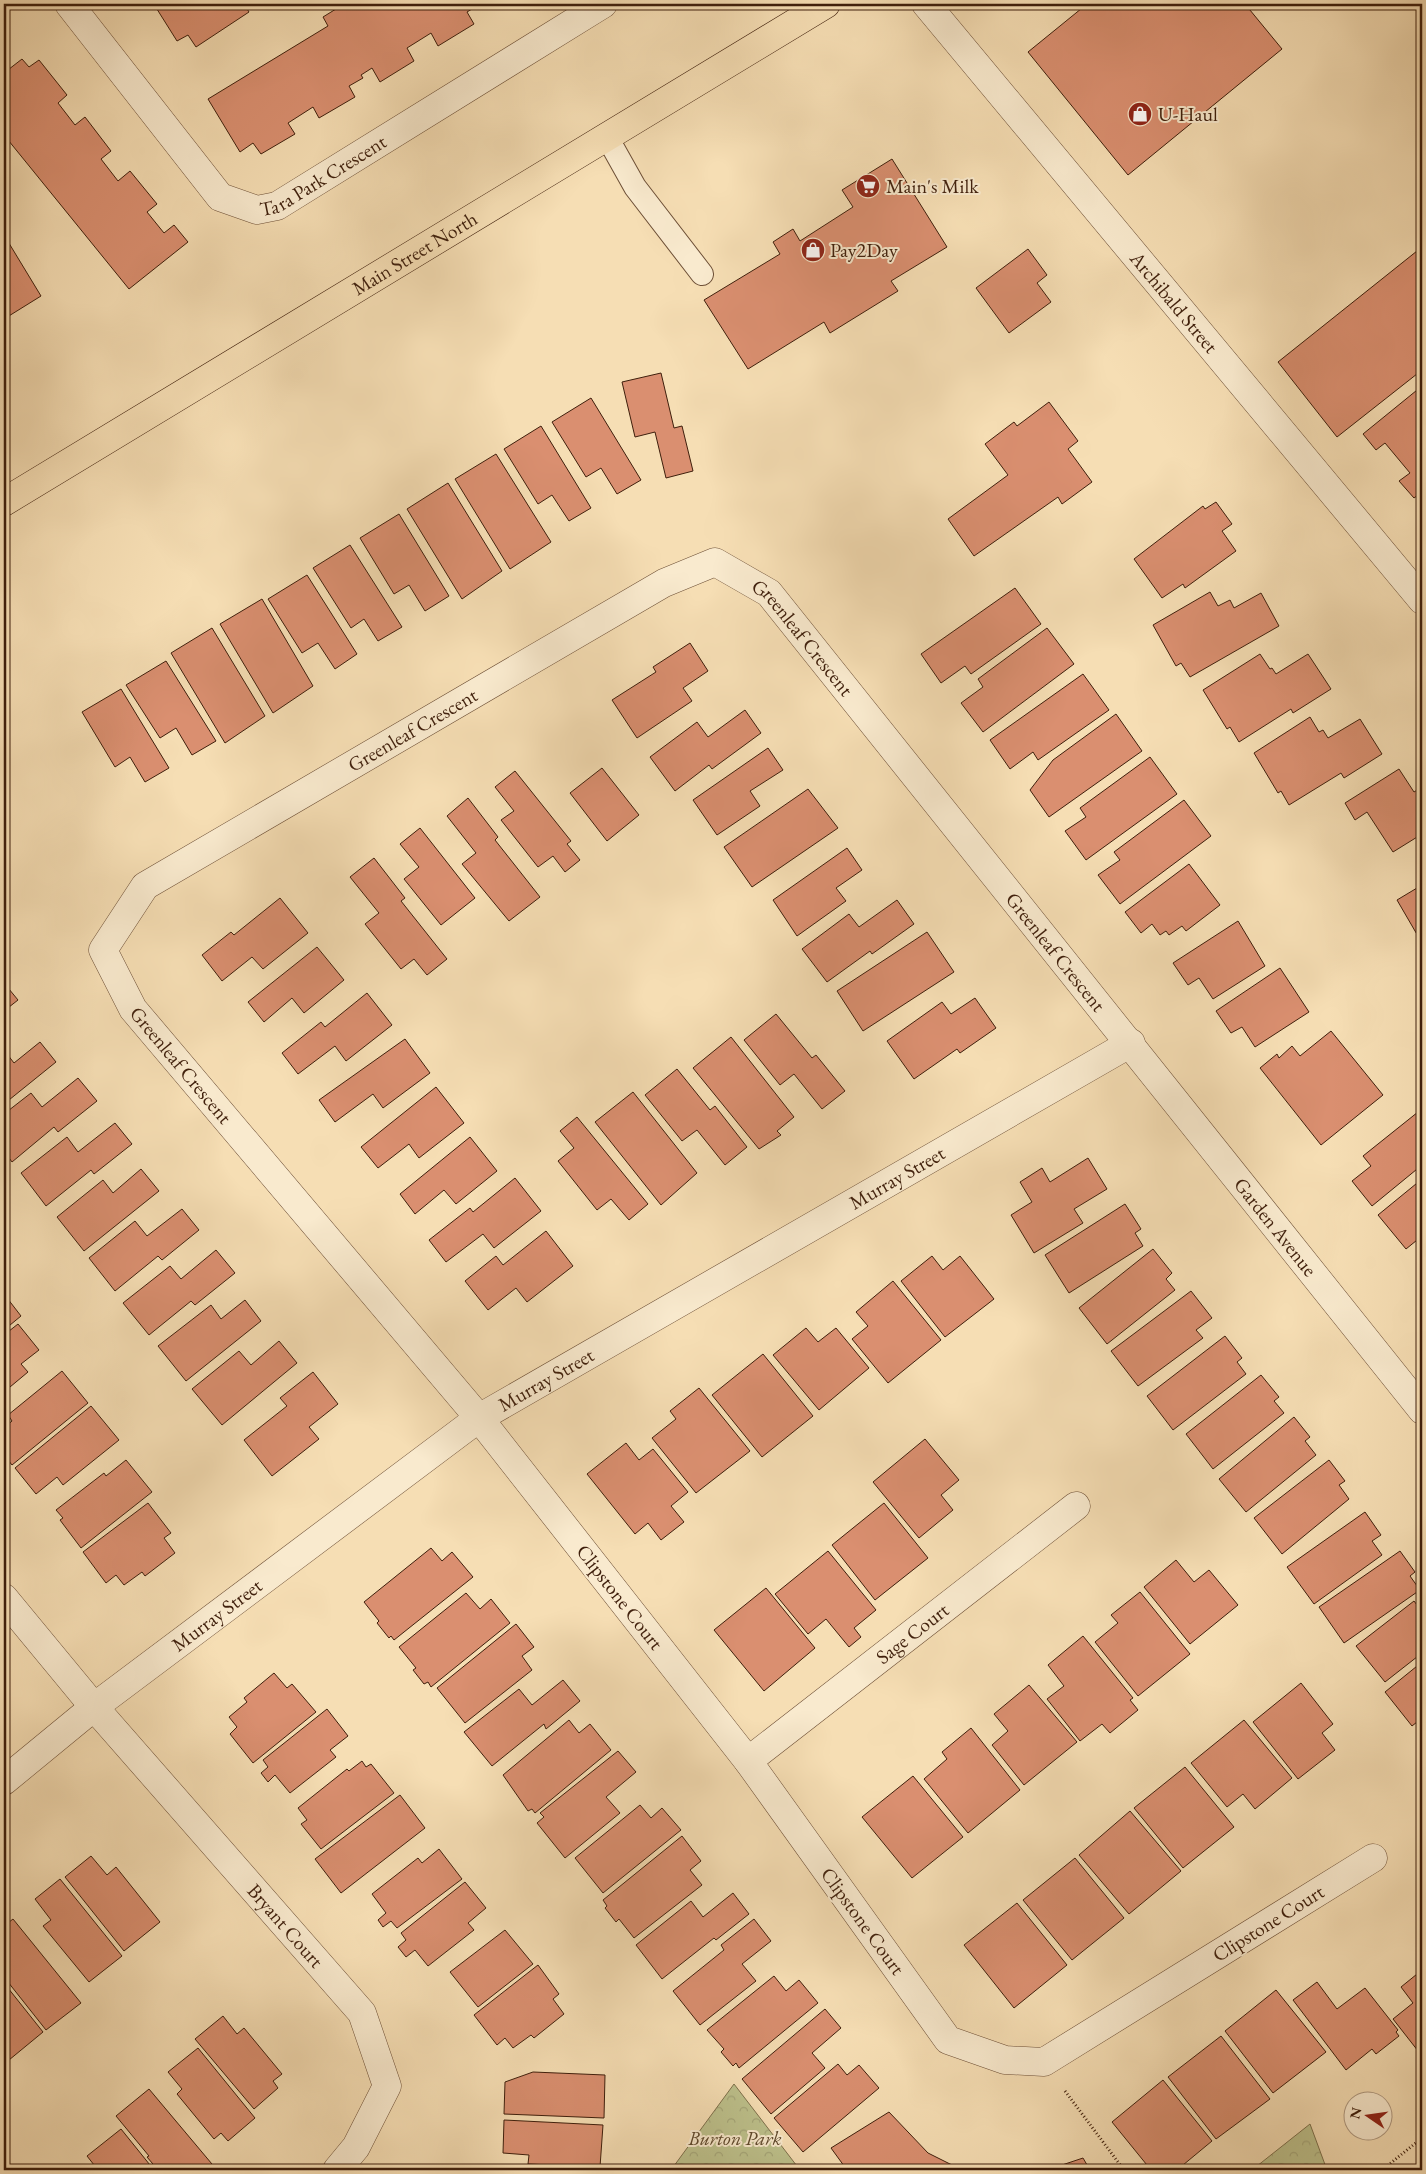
<svg xmlns="http://www.w3.org/2000/svg" width="1426" height="2174" viewBox="0 0 1426 2174" font-family="'EB Garamond',serif">
	<defs>
		<pattern id="park-crowns" width="20" height="18" patternUnits="userSpaceOnUse" patternTransform="scale(1.25)"><rect width="20" height="18" fill="#bdc18c"/><path d="M2 6a3 3 0 1 1 6 0M12 15a3 3 0 1 1 6 0" fill="none" stroke="#a4a578"/></pattern>
	</defs>
	<rect width="100%" height="100%" fill="#f6deb4"/>
	<filter id="stains"><feTurbulence type="fractalNoise" baseFrequency=".004" numOctaves="4"/><feColorMatrix values="0 0 0 0 .2 0 0 0 0 .09 0 0 0 0 .02 0 0 0 .5 -.17"/></filter>
	<radialGradient id="worn" r=".72"><stop offset=".6" stop-color="#630" stop-opacity="0"/><stop offset="1" stop-color="#630" stop-opacity=".3"/></radialGradient>
	<!-- park -->
	<g fill="url(#park-crowns)" stroke="#7e704c">
		<path d="M734 2084 800 2170H671Z"/>
		<path d="M1310 2124 1327 2170H1252Z"/>
	</g>
	<!-- building -->
	<g fill="#da8f70" stroke="#3f1f0c">
		<path d="M158 4H244L249 12 196 47 188 35 177 41 155 6Z"/>
		<path d="M344 4H480L467 12 474 24 438 46 431 33 407 48 414 61 380 82 372 68 361 75 363 78 349 86 355 97 319 118 313 107 288 123 295 134 261 154 253 143 240 152 208 99 328 26 323 17Z"/>
		<path d="M1087 4H1245L1282 49 1128 175 1028 52Z"/>
		<path d="M22 59 29 67 39 60 67 95 58 103 75 125 85 117 111 151 101 159 118 181 130 171 157 204 147 212 164 233 174 225 188 242 129 289 4 135V73Z"/>
		<path d="M892 159 947 247 891 281 898 291 830 333 824 322 748 369 704 300 780 254 773 242 793 229 800 241 853 207 842 190Z"/>
		<path d="M4 235 41 296 4 319Z"/>
		<path d="M1422 247V370L1337 437 1278 362Z"/>
		<path d="M1028 249 1047 275 1037 283 1051 302 1009 333 976 288Z"/>
		<path d="M661 373 674 428 682 426 693 471 666 478 655 432 635 437 622 382Z"/>
		<path d="M1422 386V492L1414 498 1399 481 1410 473 1385 443 1376 450 1363 434Z"/>
		<path d="M591 398 641 480 617 494 601 468 586 477 552 422Z"/>
		<path d="M1049 402 1078 441 1068 449 1092 482 1062 504 1058 497 974 556 948 519 1008 475 985 444 1014 422 1017 426Z"/>
		<path d="M541 426 591 508 569 521 552 495 538 504 504 449Z"/>
		<path d="M496 454 551 542 510 569 455 479Z"/>
		<path d="M448 483 502 571 462 599 407 509Z"/>
		<path d="M1216 502 1232 524 1222 531 1236 551 1185 588 1183 584 1162 598 1134 559 1203 506 1205 509Z"/>
		<path d="M399 514 449 596 425 611 409 585 394 594 360 538Z"/>
		<path d="M350 545 402 627 378 641 364 619 351 628 313 568Z"/>
		<path d="M307 575 357 654 335 669 318 643 302 653 268 599Z"/>
		<path d="M1015 588 1041 624 971 674 965 666 941 683 921 654Z"/>
		<path d="M1210 592 1218 606 1230 600 1234 608 1261 593 1279 626 1190 677 1181 663 1176 666 1153 625Z"/>
		<path d="M262 599 313 686 273 713 220 624Z"/>
		<path d="M212 628 265 716 225 743 171 653Z"/>
		<path d="M1047 628 1074 664 983 732 961 703 983 687 978 679Z"/>
		<path d="M690 643 708 671 683 688 692 701 637 738 612 700 656 672 653 667Z"/>
		<path d="M1260 654 1270 669 1272 668 1276 674 1308 654 1331 689 1293 713 1291 709 1239 742 1230 727 1227 729 1203 690Z"/>
		<path d="M166 661 216 741 192 755 176 728 160 738 126 685Z"/>
		<path d="M1083 674 1109 710 1038 760 1033 752 1010 769 990 740Z"/>
		<path d="M121 689 169 768 145 782 130 757 115 767 82 712Z"/>
		<path d="M745 710 761 733 712 769 709 765 675 791 650 757 697 722 708 737Z"/>
		<path d="M1116 714 1142 751 1049 817 1030 790 1053 760Z"/>
		<path d="M1310 717 1319 732 1323 730 1328 738 1360 719 1382 754 1344 778 1341 773 1289 805 1281 791 1278 793 1254 753Z"/>
		<path d="M768 748 783 770 750 791 760 806 717 835 693 800Z"/>
		<path d="M1150 757 1177 794 1086 860 1065 831 1086 817 1080 808Z"/>
		<path d="M602 768 639 815 607 841 570 793Z"/>
		<path d="M1399 769 1414 792 1422 787V834L1393 852 1367 812 1355 820 1345 803Z"/>
		<path d="M515 771 571 841 567 844 580 860 565 872 553 856 538 867 501 820 514 811 495 787Z"/>
		<path d="M808 789 838 828 752 887 724 847Z"/>
		<path d="M468 798 498 837 495 840 540 897 509 921 462 864 476 853 447 816Z"/>
		<path d="M1184 800 1211 836 1120 904 1098 875 1120 860 1114 852Z"/>
		<path d="M420 828 475 898 441 925 404 879 419 867 400 844Z"/>
		<path d="M847 848 862 870 836 888 846 901 797 936 773 900Z"/>
		<path d="M374 858 405 898 401 901 447 959 427 975 414 959 401 969 365 924 379 913 350 877Z"/>
		<path d="M1189 864 1220 905 1186 931 1182 926 1169 935 1166 931 1160 935 1152 924 1141 933 1125 912Z"/>
		<path d="M1422 885V943L1397 900Z"/>
		<path d="M280 898 308 933 263 969 252 957 222 981 202 955 231 932 234 935Z"/>
		<path d="M897 900 914 924 872 954 870 951 827 982 802 949 849 914 859 927Z"/>
		<path d="M1238 921 1265 966 1213 999 1199 978 1188 985 1173 963Z"/>
		<path d="M927 932 954 972 863 1031 837 991Z"/>
		<path d="M317 947 344 980 304 1013 292 998 264 1022 248 1002Z"/>
		<path d="M1280 968 1309 1012 1255 1047 1242 1027 1231 1033 1216 1011Z"/>
		<path d="M4 983 18 1000 4 1011Z"/>
		<path d="M367 993 392 1025 346 1061 335 1046 298 1074 282 1053 321 1022 325 1027Z"/>
		<path d="M975 998 996 1028 960 1053 957 1049 914 1079 887 1041 942 1002 951 1014Z"/>
		<path d="M776 1014 812 1058 816 1055 845 1091 822 1109 794 1074 780 1085 744 1040Z"/>
		<path d="M1331 1031 1383 1095 1321 1145 1260 1068 1277 1054 1279 1058 1292 1046 1300 1056Z"/>
		<path d="M731 1037 794 1117 777 1131 781 1135 759 1149 693 1068Z"/>
		<path d="M405 1039 430 1073 383 1108 373 1094 335 1122 319 1100Z"/>
		<path d="M40 1042 56 1062 4 1104V1050L14 1063Z"/>
		<path d="M677 1069 710 1110 715 1106 747 1147 725 1165 697 1130 682 1141 645 1095Z"/>
		<path d="M78 1078 97 1101 58 1132 54 1127 12 1162 4 1151V1114L31 1093 42 1107Z"/>
		<path d="M436 1087 464 1123 419 1158 409 1144 378 1168 361 1147Z"/>
		<path d="M633 1092 697 1173 661 1205 595 1122Z"/>
		<path d="M1418 1112 1422 1116V1165L1372 1206 1352 1181 1371 1166 1363 1156Z"/>
		<path d="M577 1117 648 1204 629 1220 611 1199 597 1210 558 1161 574 1148 560 1131Z"/>
		<path d="M115 1123 132 1144 94 1174 91 1170 46 1206 21 1173 67 1137 78 1152Z"/>
		<path d="M470 1137 497 1171 456 1204 444 1190 415 1214 400 1194Z"/>
		<path d="M1088 1158 1107 1189 1074 1209 1083 1223 1034 1253 1011 1215 1032 1202 1020 1182 1042 1168 1050 1182Z"/>
		<path d="M141 1169 159 1191 84 1251 57 1217 103 1180 113 1193Z"/>
		<path d="M515 1178 541 1211 494 1248 483 1234 446 1262 429 1240 470 1208 473 1212Z"/>
		<path d="M1422 1179V1236L1406 1249 1378 1215Z"/>
		<path d="M1125 1204 1141 1229 1135 1233 1143 1246 1069 1293 1045 1255Z"/>
		<path d="M182 1209 199 1230 162 1260 158 1256 115 1291 89 1258 135 1221 147 1236Z"/>
		<path d="M546 1231 573 1266 527 1302 516 1288 488 1310 465 1281 496 1256 503 1265Z"/>
		<path d="M1153 1249 1172 1273 1166 1279 1175 1290 1107 1344 1079 1308Z"/>
		<path d="M216 1250 235 1273 195 1305 191 1301 149 1335 123 1303 170 1266 181 1279Z"/>
		<path d="M932 1256 943 1270 960 1256 994 1299 945 1337 901 1281Z"/>
		<path d="M893 1281 941 1340 888 1383 852 1339 868 1326 856 1312Z"/>
		<path d="M1191 1291 1212 1318 1196 1330 1203 1338 1138 1386 1111 1351Z"/>
		<path d="M4 1294 21 1316 4 1330Z"/>
		<path d="M245 1300 261 1321 186 1381 158 1346 211 1305 221 1319Z"/>
		<path d="M18 1324 39 1350 21 1364 28 1372 4 1392V1335Z"/>
		<path d="M806 1328 818 1342 836 1328 869 1368 819 1410 773 1355Z"/>
		<path d="M1225 1336 1242 1358 1237 1362 1246 1374 1173 1430 1147 1396Z"/>
		<path d="M279 1341 297 1363 222 1425 192 1389 239 1351 251 1365Z"/>
		<path d="M763 1354 813 1416 762 1457 712 1395Z"/>
		<path d="M62 1371 88 1403 12 1465 4 1455V1428L12 1421 8 1415Z"/>
		<path d="M313 1372 338 1404 309 1427 319 1439 272 1476 244 1440 287 1406 280 1398Z"/>
		<path d="M1261 1375 1279 1397 1274 1401 1284 1413 1213 1469 1186 1434Z"/>
		<path d="M699 1388 750 1451 696 1493 652 1438 676 1419 670 1411Z"/>
		<path d="M91 1406 119 1440 63 1485 57 1477 36 1494 15 1468Z"/>
		<path d="M1294 1417 1310 1437 1305 1441 1316 1455 1246 1512 1219 1479Z"/>
		<path d="M925 1439 959 1480 941 1495 953 1510 919 1538 873 1482Z"/>
		<path d="M626 1443 639 1460 653 1449 688 1492 671 1506 684 1522 661 1540 648 1523 635 1534 587 1474Z"/>
		<path d="M126 1460 152 1492 81 1548 60 1520 63 1518 56 1510 104 1473 106 1476Z"/>
		<path d="M1329 1460 1345 1481 1339 1485 1349 1499 1282 1554 1254 1518Z"/>
		<path d="M148 1503 171 1533 164 1538 175 1553 145 1576 142 1572 124 1585 116 1575 106 1583 83 1552Z"/>
		<path d="M884 1503 928 1558 875 1600 832 1545Z"/>
		<path d="M1365 1512 1381 1535 1372 1541 1382 1555 1314 1604 1287 1567Z"/>
		<path d="M431 1548 442 1561 452 1552 473 1577 394 1640 391 1636 389 1638 377 1623 379 1621 364 1602Z"/>
		<path d="M828 1551 876 1610 854 1628 861 1637 849 1647 826 1619 808 1634 775 1594Z"/>
		<path d="M1400 1551 1415 1572 1410 1576 1420 1590 1344 1643 1319 1607Z"/>
		<path d="M1176 1560 1194 1582 1209 1570 1238 1605 1190 1644 1144 1587Z"/>
		<path d="M766 1588 815 1648 764 1691 714 1630Z"/>
		<path d="M1140 1592 1190 1654 1138 1696 1095 1642 1118 1623 1111 1615Z"/>
		<path d="M466 1593 480 1609 491 1599 510 1623 431 1687 428 1682 424 1684 413 1670 416 1668 399 1647Z"/>
		<path d="M1414 1601 1417 1605 1422 1601V1653L1385 1682 1356 1646Z"/>
		<path d="M516 1624 534 1647 522 1656 532 1670 465 1723 437 1688Z"/>
		<path d="M1083 1636 1133 1698 1130 1700 1138 1710 1110 1733 1102 1724 1080 1741 1047 1699 1064 1686 1048 1665Z"/>
		<path d="M1422 1662V1718L1412 1726 1385 1692Z"/>
		<path d="M274 1673 287 1688 292 1684 316 1712 253 1763 230 1734 237 1727 229 1717 247 1702 244 1698Z"/>
		<path d="M563 1680 580 1701 546 1729 544 1724 492 1766 464 1732 519 1689 532 1705Z"/>
		<path d="M1301 1683 1333 1724 1322 1733 1335 1750 1298 1779 1253 1722Z"/>
		<path d="M1029 1685 1077 1742 1024 1785 992 1745 1008 1731 994 1714Z"/>
		<path d="M327 1709 348 1736 330 1750 336 1757 290 1793 275 1775 268 1782 261 1773 268 1767 263 1760Z"/>
		<path d="M569 1720 579 1733 590 1724 611 1750 535 1813 532 1809 528 1811 503 1775Z"/>
		<path d="M1244 1720 1292 1778 1255 1809 1243 1794 1227 1807 1191 1763Z"/>
		<path d="M971 1728 1020 1790 968 1833 924 1779 947 1759 942 1752Z"/>
		<path d="M618 1751 636 1772 606 1797 620 1813 565 1858 537 1823 544 1817 540 1813Z"/>
		<path d="M362 1761 366 1767 371 1764 394 1793 321 1849 301 1824 307 1820 298 1808 347 1769 349 1771Z"/>
		<path d="M1185 1767 1234 1827 1183 1868 1134 1808Z"/>
		<path d="M913 1776 963 1837 912 1878 862 1817Z"/>
		<path d="M400 1795 425 1828 341 1893 315 1859Z"/>
		<path d="M640 1805 651 1818 662 1808 681 1830 603 1893 575 1858Z"/>
		<path d="M1130 1811 1181 1871 1129 1914 1079 1855Z"/>
		<path d="M682 1836 701 1861 690 1870 702 1885 634 1938 619 1919 616 1922 605 1908 607 1906 603 1900Z"/>
		<path d="M439 1849 462 1879 397 1928 391 1921 383 1927 378 1920 386 1913 372 1894 418 1858 422 1863Z"/>
		<path d="M91 1856 107 1875 116 1867 160 1922 124 1951 65 1877Z"/>
		<path d="M1075 1858 1124 1918 1072 1960 1023 1900Z"/>
		<path d="M60 1879 122 1956 89 1982 43 1926 51 1920 35 1899Z"/>
		<path d="M465 1882 486 1908 468 1923 474 1930 428 1966 415 1950 406 1957 398 1947 406 1940 401 1933Z"/>
		<path d="M733 1893 749 1914 716 1940 714 1938 662 1979 636 1945 691 1901 703 1917Z"/>
		<path d="M1017 1903 1067 1965 1014 2008 964 1945Z"/>
		<path d="M13 1919 81 2003 46 2030 4 1977V1926Z"/>
		<path d="M754 1919 771 1941 742 1964 756 1981 700 2025 673 1991 724 1950 721 1945Z"/>
		<path d="M505 1930 533 1964 478 2007 450 1972Z"/>
		<path d="M538 1965 559 1994 553 1999 564 2014 534 2038 531 2035 513 2048 505 2038 497 2045 474 2015Z"/>
		<path d="M1422 1970V2056L1393 2019 1413 2003 1401 1987Z"/>
		<path d="M774 1976 786 1991 799 1980 818 2003 739 2068 736 2063 733 2066 721 2052 724 2049 707 2030Z"/>
		<path d="M1317 1982 1337 2009 1365 1988 1398 2030 1396 2032 1399 2036 1376 2054 1372 2049 1346 2070 1293 2000Z"/>
		<path d="M4 1983 43 2032 9 2060 4 2054Z"/>
		<path d="M1276 1990 1326 2052 1273 2093 1225 2031Z"/>
		<path d="M825 2009 841 2028 812 2053 825 2068 771 2114 742 2079Z"/>
		<path d="M223 2016 237 2034 244 2028 282 2074 273 2081 278 2088 254 2109 195 2039Z"/>
		<path d="M1221 2036 1270 2099 1216 2139 1168 2077Z"/>
		<path d="M198 2048 255 2118 228 2141 221 2133 214 2139 177 2094 182 2089 168 2072Z"/>
		<path d="M838 2064 847 2075 859 2065 879 2088 803 2152 774 2118Z"/>
		<path d="M533 2072 605 2075 604 2118 504 2114 505 2082Z"/>
		<path d="M1163 2080 1212 2141 1177 2170H1151L1112 2122Z"/>
		<path d="M149 2089 217 2170H158L147 2157 149 2156 116 2116Z"/>
		<path d="M889 2112 928 2153 962 2170H847L831 2148Z"/>
		<path d="M504 2120 603 2125 600 2167 528 2164 529 2155 503 2153Z"/>
		<path d="M121 2129 154 2170H98L87 2156Z"/>
		<path d="M1083 2158 1090 2170H1047Z"/>
	</g>
	<g fill="none" stroke-linecap="round" stroke-linejoin="round">
		<!-- service casing -->
		<g stroke="#6d4f36" stroke-width="24">
			<path id="service" d="M607 137 635 187 702 274"/>
		</g>
		<!-- minor casing -->
		<g stroke="#6d4f36" stroke-width="29">
			<g id="minor">
				<path id="s1" d="M69 4 220 197 257 210 277 206 603 4"/>
				<path id="s2" d="M926 4 1422 600"/>
				<path id="s3" d="M4 1598 94 1707 362 2013 387 2086 356 2147 337 2170"/>
				<path id="s4" d="M748 1761 1076 1506"/>
				<path id="s5" d="M4 1781 94 1707 479 1418 1131 1043"/>
				<path id="s6" d="M1373 1858 1044 2062 1005 2060 948 2040 748 1761 479 1418 133 1009 103 950 145 886 664 583 715 562 769 593 1422 1410"/>
			</g>
		</g>
		<!-- primary casing -->
		<g stroke="#3f1f0c" stroke-width="29">
			<g id="primary">
				<path id="s7" d="M4 502 826 4"/>
			</g>
		</g>
		<!-- path -->
		<g stroke="#3f1f0c" stroke-width="3" stroke-dasharray="1 2.5" stroke-linecap="butt">
			<path d="M1065 2091 1124 2170"/>
			<path d="M1382 2170 1422 2138"/>
		</g>
		<!-- service -->
		<use href="#service" stroke="#f9eace" stroke-width="22"/>
		<!-- minor -->
		<use href="#minor" stroke="#f9eace" stroke-width="28"/>
		<!-- primary -->
		<use href="#primary" stroke="#f6deb4" stroke-width="28"/>
	</g>
	<!-- icons -->
	<defs>
		<g id="shop-disc" transform="scale(1.25)"><circle r="9.5" fill="#8f2418" stroke="#f9eace"/><path d="M-5-2.5h2.3a2.7 3.5 0 0 1 5.4 0H5L5.5 6h-11ZM-1.5-2.5h3a1.5 2.3 0 0 0-3 0Z" fill="#fff"/></g>
		<g id="supermarket-disc" transform="scale(1.25)"><circle r="9.5" fill="#8f2418" stroke="#f9eace"/><path d="M-6-5.5h2.5l.6 2H6L4.5 2H-2.5L-4.4-4H-6ZM-1.5 3.2a1.3 1.3 0 1 0 .1 0ZM3 3.2a1.3 1.3 0 1 0 .1 0Z" fill="#fff"/></g>
	</defs>
	<g fill-rule="evenodd">
		<use href="#shop-disc" x="1140" y="114"/>
		<use href="#supermarket-disc" x="868" y="186"/>
		<use href="#shop-disc" x="813" y="250"/>
	</g>
	<g text-anchor="middle" stroke-width="4" stroke-linejoin="round" paint-order="stroke">
		<!-- poi labels -->
		<g font-size="20" fill="#3f1f0c" stroke="#f9eace" text-anchor="start">
			<text x="1158" y="121">U-Haul</text>
			<text x="886" y="193">Main's Milk</text>
			<text x="830" y="257">Pay2Day</text>
		</g>
		<!-- street labels -->
		<g font-size="20" fill="#3f1f0c" stroke="#f9eace">
			<text dy="7" stroke="none"><textPath href="#s1" startOffset="359">Tara Park Crescent</textPath></text>
			<text dy="7" stroke="none"><textPath href="#s7" startOffset="480">Main Street North</textPath></text>
			<text dy="7" stroke="none"><textPath href="#s2" startOffset="388">Archibald Street</textPath></text>
			<text dy="7" stroke="none"><textPath href="#s6" startOffset="2718">Greenleaf Crescent</textPath></text>
			<text dy="7" stroke="none"><textPath href="#s6" startOffset="2254">Greenleaf Crescent</textPath></text>
			<text dy="7" stroke="none"><textPath href="#s6" startOffset="3122">Greenleaf Crescent</textPath></text>
			<text transform="translate(181 1065) rotate(50)" y="7">Greenleaf Crescent</text>
			<text dy="7" stroke="none"><textPath href="#s5" startOffset="1080">Murray Street</textPath></text>
			<text dy="7" stroke="none"><textPath href="#s6" startOffset="3474">Garden Avenue</textPath></text>
			<text dy="7" stroke="none"><textPath href="#s5" startOffset="675">Murray Street</textPath></text>
			<text transform="translate(620 1597) rotate(52)" y="7">Clipstone Court</text>
			<text dy="7" stroke="none"><textPath href="#s5" startOffset="270">Murray Street</textPath></text>
			<text dy="7" stroke="none"><textPath href="#s4" startOffset="208">Sage Court</textPath></text>
			<text transform="translate(863 1921) rotate(54)" y="7">Clipstone Court</text>
			<text transform="translate(1268 1923) rotate(-32)" y="7">Clipstone Court</text>
			<text dy="7" stroke="none"><textPath href="#s3" startOffset="432">Bryant Court</textPath></text>
		</g>
		<!-- park labels -->
		<g font-size="20" font-style="italic" fill="#5e482c" stroke="#f9eace">
			<text x="735" y="2145">Burton Park</text>
		</g>
	</g>
	<!-- margin -->
	<rect width="1426" height="2174" fill="none" stroke="#f6deb4" stroke-width="20"/>
	<rect x="5" y="5" width="1416" height="2164" fill="none" stroke="#3f1f0c" stroke-width="2.5"/>
	<rect x="10" y="10" width="1406" height="2154" fill="none" stroke="#3f1f0c"/>
	<!-- north arrow -->
	<g transform="translate(1368 2116) rotate(283)"><circle r="24" fill="#f9eace" stroke="#af9980"/>
	<path d="M0-4L9 19L0 12L-9 19Z" fill="#8f2418"/>
	<text y="-8" font-size="14" font-weight="bold" text-anchor="middle" fill="#3f1f0c">N</text>
	</g>
	<rect width="100%" height="100%" filter="url(#stains)"/>
	<rect width="100%" height="100%" fill="url(#worn)"/>
</svg>
